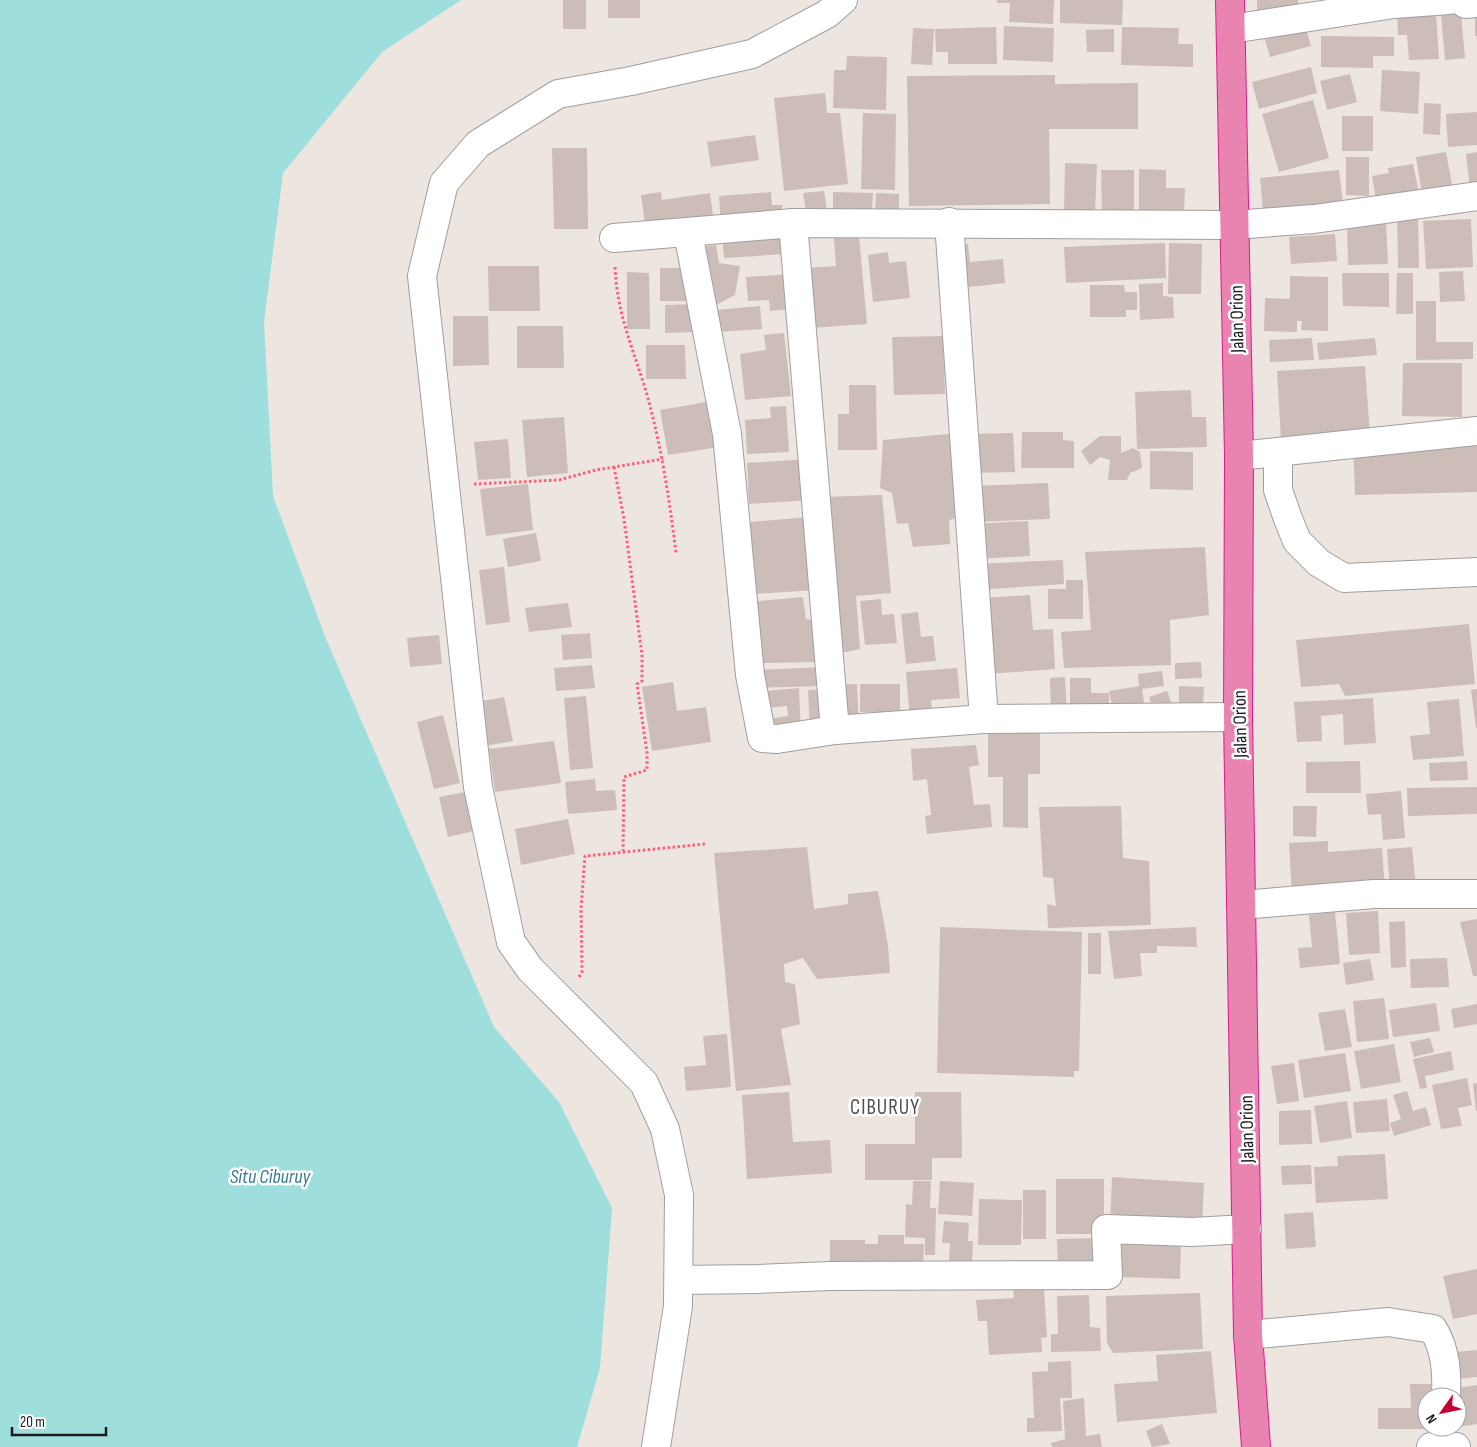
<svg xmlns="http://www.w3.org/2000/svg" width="1477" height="1447" viewBox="0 0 1477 1447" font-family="'Sofia Sans Condensed',sans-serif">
	<rect width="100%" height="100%" fill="#ede5e0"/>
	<!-- water -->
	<path fill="#9ededc" d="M0 0H461L382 52 283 173 264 322 273 496 326 639 494 1027 559 1102 612 1208 600 1368 577 1447H0Z"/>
	<!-- building -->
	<g fill="#cdbdb9">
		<rect x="563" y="0" width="23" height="29"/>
		<rect x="608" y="0" width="32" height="18"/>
		<path d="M997 0H1054L1053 24 1009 22 1010 3H997Z"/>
		<path d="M1060 0H1123L1122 25 1060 23Z"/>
		<path d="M1257 0H1298L1299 16 1257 17Z"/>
		<path d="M1436 13 1439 59 1409 60 1407 35H1398L1397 15Z"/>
		<path d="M1461 13 1465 58 1445 60 1441 15Z"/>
		<rect x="1475" y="13" width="2" height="23"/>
		<path d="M1305 25 1311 46 1270 57 1264 36Z"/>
		<path d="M1004 26 1054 28 1053 62 1003 60Z"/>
		<path d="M996 27 997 64H948V52H936L935 29Z"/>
		<path d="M1122 27 1179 28 1178 44H1193V67L1121 65Z"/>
		<path d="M913 28 934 29 932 65 911 64Z"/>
		<path d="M1114 29V52H1087L1086 30Z"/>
		<path d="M1321 36 1394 37V56H1373V68L1321 67Z"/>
		<path d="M847 56 887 57 886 110 833 108 834 70H846Z"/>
		<path d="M1311 67 1317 93 1259 109 1252 82Z"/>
		<path d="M1382 70 1420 72 1418 114 1380 111Z"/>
		<path d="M1350 74 1357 102 1327 110 1320 81Z"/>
		<path d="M1055 75V84L1138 83V129H1049L1050 204 909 206 907 76Z"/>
		<path d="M825 93 827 113H840L848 184 784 191 774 98Z"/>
		<path d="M1313 100 1329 158 1279 172 1262 114Z"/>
		<path d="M1424 103 1441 104 1440 135 1423 134Z"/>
		<path d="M1477 112V145L1448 147 1446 114Z"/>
		<path d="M863 113 896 114 895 190 861 189Z"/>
		<rect x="1342" y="116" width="31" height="35"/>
		<path d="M755 135 759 160 711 167 707 142Z"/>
		<path d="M552 148H587L588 229H554Z"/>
		<path d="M1446 152 1454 195 1423 200 1416 157Z"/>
		<path d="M1477 152V190H1470L1466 154Z"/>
		<path d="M1346 157H1369V196L1346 195Z"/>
		<path d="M1065 163 1097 164 1095 214 1064 213Z"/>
		<path d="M1413 164 1420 198 1377 205 1372 176 1389 173 1388 168Z"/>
		<path d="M1139 169 1166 170V188H1185L1184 213 1139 212Z"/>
		<path d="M1101 170H1134V216H1102Z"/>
		<path d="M1339 170 1343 204 1263 211 1260 178Z"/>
		<path d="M824 191 827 210 806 212 803 193Z"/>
		<path d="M661 192 662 200 710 193 713 215 673 221 646 231 641 195Z"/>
		<path d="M771 192 772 205H782L783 220 721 225 719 196Z"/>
		<path d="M833 192 873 193 872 211 833 209Z"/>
		<path d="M876 193 899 194V213L875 212Z"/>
		<path d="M1397 211H1418L1419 268H1398Z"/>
		<path d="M1386 218 1388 264 1348 265 1347 220Z"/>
		<path d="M1471 219 1473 267 1426 269 1423 221Z"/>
		<path d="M722 233H784L786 254 724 258Z"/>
		<path d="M1335 234 1337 261 1291 264 1289 237Z"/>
		<path d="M859 236 867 324 812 328 806 268 836 266 834 238Z"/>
		<path d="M1165 243 1166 278 1066 283 1064 247Z"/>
		<path d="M1169 243 1202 244 1201 294H1168Z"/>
		<path d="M968 244 970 262 1003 259 1005 283 960 288 956 245Z"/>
		<path d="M716 245 719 263 740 266 735 295 710 308 698 247Z"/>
		<path d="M888 252 889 263 906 261 910 298 873 302 868 255Z"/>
		<path d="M488 266H539L540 311H489Z"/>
		<path d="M660 268H686L687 301H660Z"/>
		<path d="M1463 271 1465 301 1440 302 1439 272Z"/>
		<path d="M627 272 649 273 650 329H627Z"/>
		<path d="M1342 273H1389V307L1343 306Z"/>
		<path d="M1397 273H1413V314H1396Z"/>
		<path d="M792 274 795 309 770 311 769 300 748 301 746 277Z"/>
		<path d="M1290 276 1328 277V331L1301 330 1302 321H1297V332L1264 331 1265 298 1290 299Z"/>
		<path d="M1163 283V296L1173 297 1174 318 1140 320 1139 284Z"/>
		<path d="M1090 285H1124L1125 292H1137V310H1126V317H1090Z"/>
		<path d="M1416 301H1436V342H1473V359L1416 360Z"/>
		<path d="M694 304 695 332 665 333V305Z"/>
		<path d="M760 306 762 329 717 332 715 310Z"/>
		<path d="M453 316H488L489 365 453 366Z"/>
		<path d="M517 326H563L564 368H517Z"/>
		<path d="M784 333 791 396 745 400 740 354 766 350 764 335Z"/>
		<path d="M943 336 945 394 894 395 892 337Z"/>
		<path d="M1312 338 1314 360 1270 362 1269 340Z"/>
		<path d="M1375 338 1377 355 1319 360 1317 343Z"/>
		<path d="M646 345H685L686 379H646Z"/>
		<path d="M1403 363H1462V417L1402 416Z"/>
		<path d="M1365 366 1370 435 1281 440 1277 371Z"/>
		<path d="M849 385H876L877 450H838V414H849Z"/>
		<path d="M1191 390 1192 417H1206L1207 447 1137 449 1135 392Z"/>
		<path d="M718 400 725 446 668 455 660 410Z"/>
		<path d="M786 406 789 452 747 454 745 420 771 418 770 407Z"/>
		<path d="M564 417 568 473 527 477 522 420Z"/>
		<path d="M1022 432H1063V440L1074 441V468H1021Z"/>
		<path d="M1013 433 1015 472 970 473 969 434Z"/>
		<path d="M949 434 957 518 949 520 950 544 913 547 908 523 897 524 892 493 880 488 883 440Z"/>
		<path d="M1100 436H1121V453L1133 448 1140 452 1142 468 1130 473 1127 480H1108L1110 460 1100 457 1090 465 1081 451Z"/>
		<path d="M508 439 511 478 478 480 474 442Z"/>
		<path d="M1477 441V492L1355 495 1353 444Z"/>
		<path d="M1150 451 1193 452V490L1150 489Z"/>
		<path d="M811 459 813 500 749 504 747 463Z"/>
		<path d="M1048 483 1050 519 975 522 974 486Z"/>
		<path d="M528 484 533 530 486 536 480 489Z"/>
		<path d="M882 495 891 593 856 596 860 649 837 654 822 497Z"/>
		<path d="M811 517 816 590 754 594 738 523Z"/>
		<path d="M1028 521 1030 556 974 559 972 524Z"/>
		<path d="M536 533 541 561 508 567 503 539Z"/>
		<path d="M1205 547 1209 615 1170 620 1171 665 1064 668 1061 632 1091 630 1085 552Z"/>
		<path d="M1063 560 1064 584 977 590 974 564Z"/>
		<path d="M504 567 510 622 486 625 479 570Z"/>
		<path d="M1066 580H1083V619H1048V589H1066Z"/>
		<path d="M1030 595 1033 630 1053 629 1055 669 988 674 982 598Z"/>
		<path d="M803 597 806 619 818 621 820 662 762 663 749 602Z"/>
		<path d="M881 599 882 615 894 614 897 643 865 645 860 601Z"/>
		<path d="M568 603 572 627 529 632 525 608Z"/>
		<path d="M918 612 921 637 933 636 936 661 906 664 901 614Z"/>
		<path d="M1469 624 1475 684 1345 696 1339 684 1301 687 1296 640Z"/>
		<path d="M590 633 592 658 563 660 561 635Z"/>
		<path d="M439 635 442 664 410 667 407 638Z"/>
		<path d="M1201 662 1202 678 1175 679V663Z"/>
		<path d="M592 665 595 688 556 691 554 668Z"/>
		<path d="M823 667V686L756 688 755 670Z"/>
		<path d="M957 668 960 698 931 700 933 719 910 720 906 672Z"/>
		<path d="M1162 671 1164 686 1142 689 1146 716H1114L1109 691 1139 686 1138 674Z"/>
		<path d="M1065 677 1067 714 1051 715 1050 678Z"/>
		<path d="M1070 678H1091V693H1109V716L1070 713Z"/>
		<path d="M673 682 677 711 706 707 711 742 652 751 642 687Z"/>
		<path d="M857 684 859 727 835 728 834 685Z"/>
		<rect x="860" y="684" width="40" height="28"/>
		<path d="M1179 686 1204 687 1203 707H1179Z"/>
		<path d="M799 688 801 734 763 739 760 720 788 716 787 706 757 709 755 692Z"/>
		<path d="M830 689 832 728 810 732 808 690Z"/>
		<path d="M1477 689V728H1476L1471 690Z"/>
		<path d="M1167 691 1174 709 1155 715 1149 697Z"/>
		<path d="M586 696 593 768 570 770 564 698Z"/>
		<path d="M504 697 513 741 485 746 477 702Z"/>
		<path d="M1373 698 1376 743 1344 745 1343 714 1321 716 1322 741 1297 742 1294 702Z"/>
		<path d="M1459 699 1464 756 1413 760 1410 736 1430 734 1427 702Z"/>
		<path d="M443 715 460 783 434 789 417 722Z"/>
		<path d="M1040 725V774H1028V828L1003 827V777H988V731Z"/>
		<path d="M554 741 561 783 495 792 489 749Z"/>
		<path d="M976 745 979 765 969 767 974 805 990 804 992 827 927 834 925 816 931 815 927 779 913 781 911 749Z"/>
		<path d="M1360 761 1361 793H1306V762Z"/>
		<path d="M1467 761 1468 780 1430 781 1429 763Z"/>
		<path d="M595 779 596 791 615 790 617 810 568 814 565 782Z"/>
		<path d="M1477 787V814L1408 816 1407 788Z"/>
		<path d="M1401 791 1405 838 1383 840 1381 814 1368 815 1366 794Z"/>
		<path d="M465 792 474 831 448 837 439 797Z"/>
		<path d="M1121 806 1123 858 1149 861 1151 925 1048 928 1047 904 1056 906 1053 878 1043 877 1039 807Z"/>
		<path d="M1293 806H1317L1316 837 1293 836Z"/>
		<path d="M568 819 575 854 521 865 515 829Z"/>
		<path d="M1328 841V852L1382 848 1385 890 1292 896 1289 843Z"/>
		<path d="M807 847 814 909 848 904V894L878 891 888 945 890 973 817 979 803 958 784 964 785 982 795 984 800 1024 781 1029 791 1085 736 1091 714 853Z"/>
		<path d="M1412 847 1416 887 1390 889 1387 849Z"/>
		<path d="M1378 911 1380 953 1349 955 1346 913Z"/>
		<path d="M1335 912 1340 964 1300 968 1298 948 1312 947 1309 915Z"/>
		<path d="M1477 919V976H1473L1460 922Z"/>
		<path d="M1405 921 1406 967 1391 968 1389 922Z"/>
		<path d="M940 927 1082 932 1079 1071H1074V1077L937 1073Z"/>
		<path d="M1196 927 1197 947 1157 946V953H1140L1142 976 1114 979 1108 931Z"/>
		<rect x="1088" y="933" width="13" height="41"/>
		<path d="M1447 958 1449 987 1411 988 1410 959Z"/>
		<path d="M1370 959 1374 980 1346 985 1343 963Z"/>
		<path d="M1384 998 1389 1039 1357 1042 1353 1001Z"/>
		<path d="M1436 1003 1440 1031 1393 1037 1389 1010Z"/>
		<path d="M1477 1004V1024L1454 1028 1451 1009Z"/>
		<path d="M1345 1009 1352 1047 1325 1051 1318 1013Z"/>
		<path d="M727 1034 731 1087 686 1091 684 1067 706 1065 703 1036Z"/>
		<path d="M1430 1038 1434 1052 1414 1057 1410 1042Z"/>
		<path d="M1394 1044 1401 1082 1361 1089 1354 1051Z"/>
		<path d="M1451 1051 1454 1070 1425 1076 1427 1088 1420 1089 1413 1059Z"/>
		<path d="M1345 1053 1351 1091 1304 1098 1298 1060Z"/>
		<path d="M1294 1063 1299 1101 1277 1104 1271 1066Z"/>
		<path d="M1467 1078 1472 1105 1458 1108 1462 1126 1441 1129 1432 1085Z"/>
		<path d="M1477 1083V1111H1476L1473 1084Z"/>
		<path d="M1407 1091 1413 1111 1426 1107 1431 1125 1394 1136 1390 1123 1401 1119 1393 1095Z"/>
		<path d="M789 1092 793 1142 830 1140 832 1173 747 1179 742 1095Z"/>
		<path d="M915 1092H961L962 1158H932V1180H865V1144H915Z"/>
		<path d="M1387 1099 1390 1131 1356 1133 1353 1102Z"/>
		<path d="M1347 1101 1352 1138 1320 1143 1314 1106Z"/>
		<path d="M1311 1110 1312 1144 1279 1145V1111Z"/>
		<path d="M1385 1154 1388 1199 1316 1203 1314 1167 1338 1166 1337 1156Z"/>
		<path d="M1311 1165 1312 1184 1282 1185 1281 1166Z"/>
		<path d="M1112 1177 1204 1183 1202 1230 1110 1224Z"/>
		<path d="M1056 1179H1104V1225L1097 1234H1056Z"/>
		<path d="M913 1181H931L930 1208H936L935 1255H925V1238L905 1237 906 1204 912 1205Z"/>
		<path d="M940 1181 974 1183 972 1216 938 1214Z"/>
		<rect x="1023" y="1190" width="23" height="49"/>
		<path d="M979 1199 1022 1200 1021 1245H978Z"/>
		<path d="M1313 1212 1316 1247 1286 1249 1284 1214Z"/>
		<path d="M944 1221 969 1223 968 1241H973L972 1262 949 1261 950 1243H942Z"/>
		<path d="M878 1235H904V1244H924L923 1272 830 1271V1240H865V1244H878Z"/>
		<path d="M1099 1238 1100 1272H1058L1057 1239Z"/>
		<path d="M1118 1238 1181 1239 1180 1279 1118 1277Z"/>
		<path d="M1477 1269V1314L1453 1319 1443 1276Z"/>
		<path d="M1044 1288 1047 1337 1041 1338 1042 1352 989 1355 987 1321H978L976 1300 1014 1298 1013 1289Z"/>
		<path d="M1200 1293 1203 1349 1113 1353 1107 1343 1106 1296Z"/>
		<path d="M1089 1295 1090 1327 1100 1328 1101 1351 1051 1352V1334H1058L1057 1296Z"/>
		<path d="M1477 1350V1377L1459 1379 1456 1352Z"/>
		<path d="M1211 1351 1217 1413 1117 1422 1114 1384 1158 1381 1156 1355Z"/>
		<path d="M1071 1361 1072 1398H1060L1062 1431 1027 1432V1418H1034L1032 1372 1048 1371V1362Z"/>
		<path d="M1410 1384H1431V1397H1427V1427H1431V1429H1378V1408H1411Z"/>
		<path d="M1477 1385V1424L1458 1427 1457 1397 1451 1389Z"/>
		<path d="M1084 1398 1086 1436 1100 1434 1102 1447H1052L1051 1443 1065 1439 1063 1401Z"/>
		<path d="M1162 1424 1170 1444 1152 1447 1146 1431Z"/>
	</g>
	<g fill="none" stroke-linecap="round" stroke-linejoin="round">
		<!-- minor casing -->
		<g stroke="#9f9f9f" stroke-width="30">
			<g id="minor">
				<path d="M1460 0 1466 4 1477 3"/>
				<path d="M1231 29 1394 4 1449 0"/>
				<path d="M949 222 984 719"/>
				<path d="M793 223 835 730"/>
				<path d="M688 233 727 434 750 675 762 738 777 739 835 730 984 719 1238 717"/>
				<path d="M614 238 793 223 1234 225 1314 219 1477 196"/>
				<path d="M1278 452V490L1287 516 1297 541 1319 563 1344 578 1477 572"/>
				<path d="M1239 456 1477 431"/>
				<path d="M1241 905 1374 894H1477"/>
				<path d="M679 1280 758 1279 830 1276 1108 1275 1106 1229 1192 1232 1247 1229"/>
				<path d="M1248 1335 1388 1322 1433 1329C1446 1350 1447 1373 1446 1397"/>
				<path d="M656 1447 678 1306 679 1195 665 1129 644 1083 530 969 511 942 478 787 422 276 444 183 478 144 558 94 631 81 752 54 827 14 843 0"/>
				<path d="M1431 1447H1456"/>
			</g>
		</g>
		<!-- highway casing -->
		<g stroke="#dc1c8f" stroke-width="30">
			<path id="highway" d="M1230 0 1239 456 1238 717 1248 1335 1256 1447"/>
		</g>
		<!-- path -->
		<g stroke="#ff5f78" stroke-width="3" stroke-dasharray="2.5 2.5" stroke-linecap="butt">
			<path d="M615 267C617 313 632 346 645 388 661 443 669 497 676 553"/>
			<path d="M614 467 624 519 642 655V681L637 684 647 753V770L624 777 623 851"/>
			<path d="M474 484 559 480 596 470 663 459"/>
			<path d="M579 977 582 972 581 908 585 856 705 844"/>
		</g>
		<!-- minor -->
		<use href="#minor" stroke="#fff" stroke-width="28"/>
		<!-- highway -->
		<use href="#highway" stroke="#e983b0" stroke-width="28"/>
	</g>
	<g text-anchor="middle" stroke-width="5" stroke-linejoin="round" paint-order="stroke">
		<!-- street labels -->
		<g font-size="19" fill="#1b1b1b" stroke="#fff">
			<text transform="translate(1236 319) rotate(-91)" y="7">Jalan Orion</text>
			<text transform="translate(1239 724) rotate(-91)" y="7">Jalan Orion</text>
			<text transform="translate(1246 1129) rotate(-91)" y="7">Jalan Orion</text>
		</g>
		<!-- water labels -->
		<g font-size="20" font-style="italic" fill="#3b7a8f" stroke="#fff">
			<text x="270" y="1183">Situ Ciburuy</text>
		</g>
		<!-- quarter labels -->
		<g font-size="21" letter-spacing="1" fill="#4e4e4e" stroke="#fff">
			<text x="885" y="1114">CIBURUY</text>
		</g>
	</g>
	<!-- north arrow -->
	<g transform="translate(1442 1412) rotate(237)"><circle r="24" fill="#ffffff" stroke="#a4a4a4"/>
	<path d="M0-4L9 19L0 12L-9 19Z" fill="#c60033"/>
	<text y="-8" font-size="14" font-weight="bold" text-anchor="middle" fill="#1b1b1b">N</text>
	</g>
	<!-- scale -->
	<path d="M12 1427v8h94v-8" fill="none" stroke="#1b1b1b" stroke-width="2.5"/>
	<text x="20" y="1427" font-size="15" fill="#1b1b1b" stroke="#ffffff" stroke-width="4" paint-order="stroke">20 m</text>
</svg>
